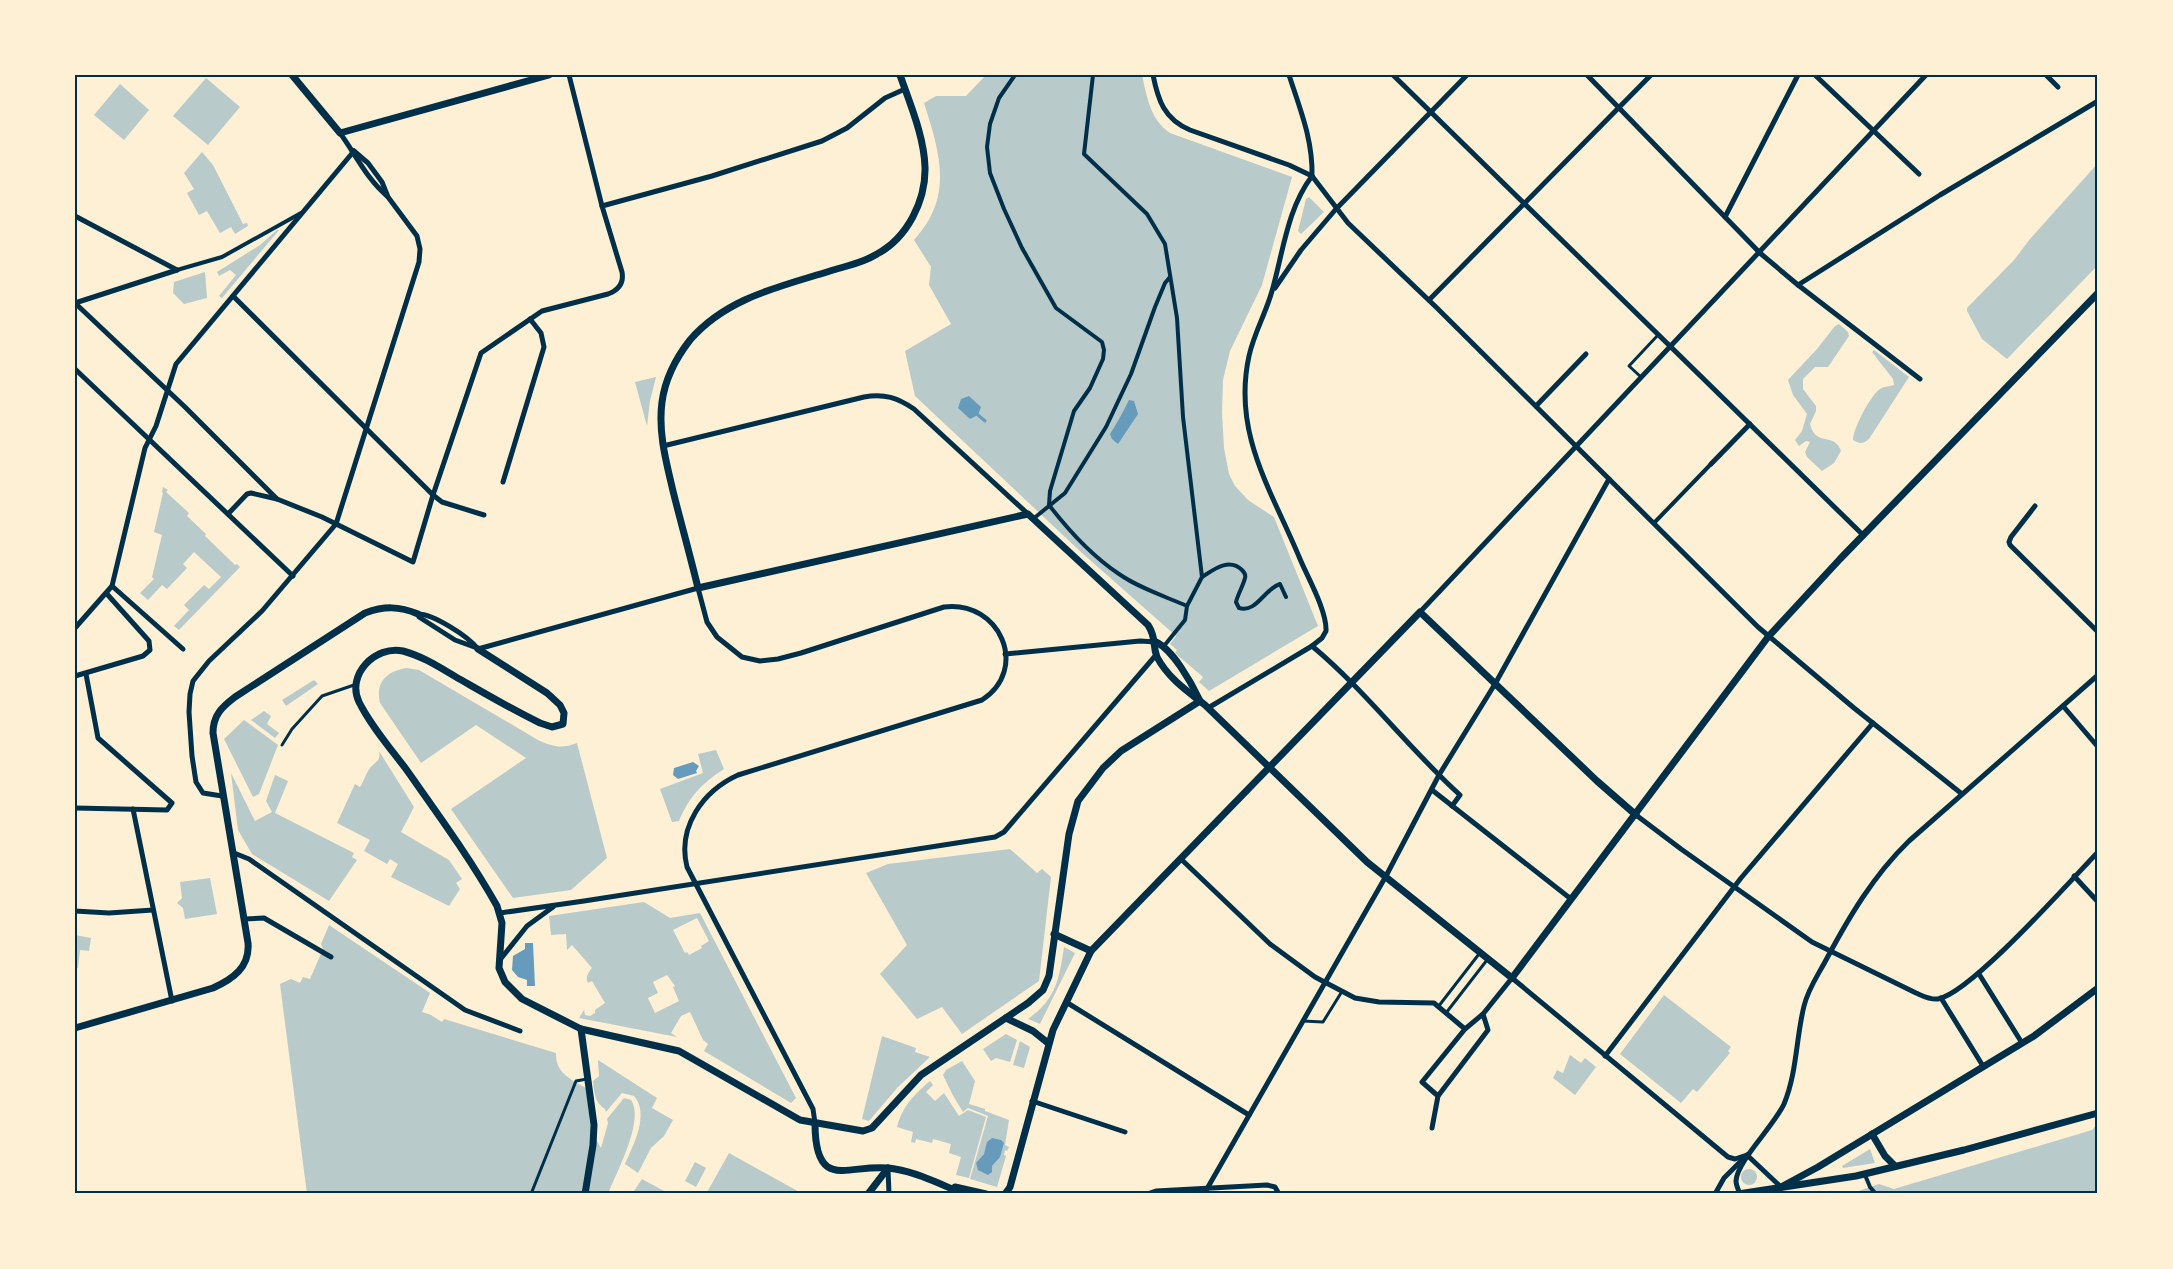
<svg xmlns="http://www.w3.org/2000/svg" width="2173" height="1269" viewBox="0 0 2173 1269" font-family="Signika,sans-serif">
	<rect width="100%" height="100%" fill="#fdf0d5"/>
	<!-- green -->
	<g fill="#b9caca" fill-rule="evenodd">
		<path d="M986 75H1142C1147 97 1150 119 1170 133L1292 177 1262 285 1230 351 1223 380 1222 413 1224 448 1229 474 1235 486 1248 500 1274 517 1318 626 1209 691 1199 682 1203 677 1175 653 1177 650 1170 644 1176 636 1082 553 915 396 905 351 951 324 929 285 931 267 914 240C954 196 940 154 924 103L936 96H966Z"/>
		<path d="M206 78 240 107 208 145 173 116Z"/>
		<path d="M120 84 149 110 124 140 94 115Z"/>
		<path d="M202 152 213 165 243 224 247 223 248 226 235 234 231 227 220 233 207 211 199 215 187 193 194 189 184 173Z"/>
		<path d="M2098 163V265L2007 359 1982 339 1967 311V308L2014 260 2030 239Z"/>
		<path d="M1309 197 1324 212 1301 234 1298 231 1306 199Z"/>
		<path d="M277 230H279L222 298 219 296 236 275 230 270 219 276 217 272 260 245Z"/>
		<path d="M205 272 207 298 184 304 173 293 174 282Z"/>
		<path d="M1839 324 1848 332 1849 336 1828 367H1815L1803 379V389L1816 406V411L1810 424C1816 448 1834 431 1841 451L1834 463 1822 471 1807 457 1805 452 1810 442 1806 441 1799 446 1795 440 1802 431 1807 414 1793 395 1788 380 1817 349 1835 326Z"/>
		<path d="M1874 350 1909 377 1869 439C1863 444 1860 444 1853 440 1853 429 1870 396 1880 389 1884 386 1889 387 1894 385L1893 379 1872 352Z"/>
		<path d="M656 377 650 401 647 426 635 382Z"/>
		<path d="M163 487 168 490 166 492 189 513 187 516 206 534 205 536 235 565 237 564 240 567 179 630 174 626 189 610 184 605 204 585 209 589 221 577 194 552 183 564 187 568 167 589 162 585 148 600 140 593 154 579 152 577 162 535 154 532 163 493 162 492Z"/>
		<path d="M407 668 419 670 538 740C553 747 562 749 577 743L607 858 571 890 513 898 451 809 526 758 476 725 421 763 380 703C375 682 387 671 407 668Z"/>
		<path d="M314 680 318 684 286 706 282 700Z"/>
		<path d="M264 711 271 716 267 724 279 733 275 738 251 720Z"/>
		<path d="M244 720 278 745 259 794 253 797 224 739Z"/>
		<path d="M716 750 724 769C702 783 689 797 679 821L672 822 660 789 703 773 698 754Z"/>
		<path d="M379 751 414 807 401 832 449 860 462 879 456 883 460 889 449 906 391 877 398 864 390 859 387 864 364 851 370 840 337 823 355 784 360 787C364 781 366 773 370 768 376 761 381 761 379 751Z"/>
		<path d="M231 773 255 821 272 812 266 801 275 775 288 781 275 813 354 853 352 857 357 860 329 901 252 854 238 830Z"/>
		<path d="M1010 849 1037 873 1042 869 1051 877 1039 981 962 1034 942 1007 917 1019 880 974 907 945 866 873 888 864Z"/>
		<path d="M210 878 217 914 185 919 183 908 177 903 182 898 180 882Z"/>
		<path d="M644 902 670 918 700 913 796 1098 791 1103 704 1051 708 1044 703 1040 690 1012 681 1016 671 1033 677 1037 579 1018 584 1010 585 1015 590 1016 595 1013V1010L605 1003 592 981 588 983C585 977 588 973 592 968L572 945 567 950 566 934 551 935 549 916ZM697 918 709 941 701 946 702 948 689 955 687 952 685 953 673 930ZM667 975 675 986 673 987 679 1001 655 1013 648 998 658 993 653 982Z"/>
		<path d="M329 925 430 993 422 1012 431 1015 442 1022 444 1019 556 1053C555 1073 572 1080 586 1088L591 1131 601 1148 608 1123 607 1119 624 1098 631 1100C645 1120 616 1173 608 1194H307L280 984 291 979 300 983 303 977 310 979 323 949 321 944Z"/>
		<path d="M75 935 91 938 89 951 80 950 78 968H75Z"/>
		<path d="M1064 947 1075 953 1040 1024 1028 1019C1056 999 1059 980 1064 947Z"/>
		<path d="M1664 995 1731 1047 1728 1051 1730 1053 1697 1092 1693 1089 1681 1103 1620 1054Z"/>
		<path d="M1006 1034 1017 1040 1010 1062 996 1058 991 1061 983 1049Z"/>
		<path d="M882 1036 916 1048 915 1052 930 1057 898 1087 869 1121 862 1119Z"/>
		<path d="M1020 1041 1030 1047 1024 1068 1013 1065Z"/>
		<path d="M1570 1055 1581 1063 1585 1058 1596 1067 1575 1095 1553 1078 1557 1070 1563 1073Z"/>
		<path d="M598 1060 657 1098 652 1108 673 1120 664 1136 651 1148 638 1173 625 1164C633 1146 650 1114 634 1096L622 1093 606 1112 605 1109C595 1103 594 1092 593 1081L599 1076Z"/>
		<path d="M962 1061 975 1081 969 1104 985 1109V1111L1009 1120 1005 1145 1009 1147 1007 1151 1005 1150 1004 1155 1006 1156 997 1187 970 1179 988 1116 968 1108 963 1112C955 1100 949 1088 943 1075L946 1070Z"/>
		<path d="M930 1081 933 1085 926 1092 935 1101 944 1093 959 1116 968 1110 986 1117 969 1178 956 1175 961 1157 949 1153 951 1144 933 1139 932 1143 916 1139 915 1143 911 1142 913 1132 897 1127C903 1105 914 1095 930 1081Z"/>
		<path d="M2098 1123V1194H1850L1879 1184 1894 1189 2092 1130Z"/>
		<path d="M1870 1149 1875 1163 1843 1168 1842 1166Z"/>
		<path d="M729 1153 803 1194H706Z"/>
		<path d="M695 1162 706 1168 696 1187 685 1181Z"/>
		<circle cx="1749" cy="1177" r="8"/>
		<path d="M642 1179 666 1192 665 1194H632Z"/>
	</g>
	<!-- water -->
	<g fill="#669bbc">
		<path d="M969 396 981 407 978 415 970 419 958 408 961 399Z"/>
		<path d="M1129 400 1134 401 1138 414 1118 444 1112 439 1110 434C1117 423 1123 412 1129 400Z"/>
		<path d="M693 762 699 766 696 771 697 773 678 779 673 775 674 768Z"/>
		<path d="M525 943H533L535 986H527V980L518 977 512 970 513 956 525 949Z"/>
		<path d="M992 1138 1001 1140 1004 1143 1000 1157 992 1166V1172L988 1175 978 1170 976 1163 984 1154 987 1142Z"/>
	</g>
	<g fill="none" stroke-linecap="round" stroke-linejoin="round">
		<!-- stream -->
		<path stroke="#669bbc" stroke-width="3" d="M978 415 985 421"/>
		<!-- service -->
		<g stroke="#003049" stroke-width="3">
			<path d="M1641 377 1629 366 1658 335"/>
			<path d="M282 745 292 729 322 696 354 685"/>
			<path d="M1438 1007 1479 954"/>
			<path d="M1446 1013 1487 960"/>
			<path d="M1303 1021 1323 1022 1341 993"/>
			<path d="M531 1194 576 1081 587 1079"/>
		</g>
		<!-- pedestrian -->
		<g stroke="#003049" stroke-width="4">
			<path d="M1015 75 999 98 990 124 987 147 990 173 1004 209 1022 248 1056 308 1102 342 1104 350 1103 359 1090 388 1074 411 1050 491 1049 505C1069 531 1092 556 1119 574 1139 588 1164 596 1187 606"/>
			<path d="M1093 75 1084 154 1147 214 1165 244 1177 318 1183 417 1202 577 1187 606 1185 620 1164 646"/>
			<path d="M177 270 222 257 301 213"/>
			<path d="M1033 519 1065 493 1106 427 1131 374 1155 307 1165 283 1170 277"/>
			<path d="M1654 523 1711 464"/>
			<path d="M1202 577C1213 570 1229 557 1242 570 1244 572 1246 575 1245 578 1243 586 1238 594 1236 602L1239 608C1257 613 1264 589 1280 584L1286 597"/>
			<path d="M1865 1175 1870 1187 1876 1194"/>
		</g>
		<!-- minor -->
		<g stroke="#003049" stroke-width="5">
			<path d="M1153 75C1158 100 1164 119 1190 130L1289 165 1312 176 1348 223 1437 308 1758 627 1854 708 1962 794"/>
			<path d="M1289 75C1300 109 1313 140 1312 176"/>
			<path d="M1393 75 1863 535"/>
			<path d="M1587 75 1760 253 1798 285 1920 379"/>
			<path d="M1815 75 1919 174"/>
			<path d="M2046 75 2058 87"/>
			<path d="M340 133C356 155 366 178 387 196"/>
			<path d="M602 206 712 176 822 141 847 128 885 98 905 89"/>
			<path d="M75 216 177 270"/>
			<path d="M1725 217 1798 75"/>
			<path d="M1798 285 1940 195 2098 101"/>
			<path d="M1275 288 1301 250 1336 209 1467 75"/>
			<path d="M233 296 433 495 442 502 484 515"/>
			<path d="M1429 300 1651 75"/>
			<path d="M75 303 185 407 277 499 322 517 413 562 433 495 481 353 542 311 608 294C619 290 624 283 622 272L602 206 569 75"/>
			<path d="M75 303 177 270"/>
			<path d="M75 369 293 576"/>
			<path d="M1536 406 1586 354"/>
			<path d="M663 446 864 397C884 393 898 398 914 409L1028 514"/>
			<path d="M1711 464 1750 424"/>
			<path d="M503 482 544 347 541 333 530 319"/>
			<path d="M2035 506 2011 537 2009 542 2010 545 2098 632"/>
			<path d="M228 514 247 494 251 493 277 499"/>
			<path d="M112 586 183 649"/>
			<path d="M1420 612 1926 75"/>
			<path d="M418 614C433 614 468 636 478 649"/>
			<path d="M418 614 419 617 455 640 477 648"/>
			<path d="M75 628 112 586 145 448 156 426 176 364 354 151"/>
			<path d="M1312 646C1366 691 1408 748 1460 795L1452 806"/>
			<path d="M478 649 698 588 707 622 717 637 742 657 760 661 778 659 801 653 944 607C1000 600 1030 669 982 700L738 775C703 791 677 827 687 867L813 1109 815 1123"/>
			<path d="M1005 654 1140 641 1156 642"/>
			<path d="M75 676 143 656 150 650 149 641 107 594"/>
			<path d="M2063 706 2098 747"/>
			<path d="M1208 708 1312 646 1322 638 1326 631C1327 611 1308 578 1300 559 1272 491 1232 434 1249 356 1254 333 1266 313 1272 291 1283 253 1287 209 1312 176"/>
			<path d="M1432 790 1571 899"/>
			<path d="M222 796 203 793 196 782 192 756 189 712 190 694 193 681 209 661 262 611 336 524 419 262 420 249 417 236 388 197 382 182 368 163 354 151"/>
			<path d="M75 808 167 810 172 803 98 738 86 674"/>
			<path d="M133 809 172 1001"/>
			<path d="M1636 815 1681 849 1812 942 1916 993C1923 996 1930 1000 1938 999 1971 993 2070 881 2098 852"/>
			<path d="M234 853 249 859 465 1010 520 1031"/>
			<path d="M1182 860 1270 944 1315 977 1355 998 1379 1002 1434 1003 1465 1029"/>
			<path d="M2074 876 2098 902"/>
			<path d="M75 911 109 913 153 910"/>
			<path d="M500 913 584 901 995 837 1004 832 1156 655"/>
			<path d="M244 919 264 918 331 957"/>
			<path d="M499 961 527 926 553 907"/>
			<path d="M1979 974 2022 1043"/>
			<path d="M1941 998 1983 1066"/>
			<path d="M1066 1002 1249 1115"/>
			<path d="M1483 1014 1488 1030 1438 1096 1422 1082 1465 1029 1483 1014 1512 978 1728 1157 1735 1159 1747 1155"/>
			<path d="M1605 1056 1741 878 1873 723"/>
			<path d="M1032 1101 1125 1132"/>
			<path d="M1432 1128 1438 1096"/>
			<path d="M1747 1155 1781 1187"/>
			<path d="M888 1169 889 1194"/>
			<path d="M1147 1194 1156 1191 1267 1185 1275 1187 1279 1194"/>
			<path d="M1204 1194 1386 876 1439 775 1495 684 1609 479"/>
			<path d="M1715 1194 1724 1178 1744 1158"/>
			<path d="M1740 1194C1738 1189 1736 1185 1736 1181 1737 1161 1774 1126 1784 1104 1797 1073 1796 1038 1804 1006 1808 989 1818 975 1826 960 1849 917 1873 876 1909 841L2098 675"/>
		</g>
		<!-- tertiary -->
		<g stroke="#003049" stroke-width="7">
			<path d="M292 75 340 133 549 75"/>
			<path d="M900 75C910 104 924 136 925 167 926 201 907 238 877 254 863 263 846 266 830 271 779 287 726 298 690 340 676 358 665 379 662 402 658 432 666 461 673 491 681 523 690 555 698 588L1028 514 1148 625C1157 639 1152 645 1157 657 1168 678 1187 691 1205 705L1367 862 1512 978 1768 637 1840 559 2098 293"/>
			<path d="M1156 642C1173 650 1191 682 1199 699"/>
			<path d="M478 649 547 693 560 705 564 713 563 724 552 727 540 723C511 709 484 693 456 677 439 667 422 656 403 651 375 645 346 675 359 702 371 726 390 748 406 769 437 813 470 858 497 906L502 923 499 968 505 982 522 999 581 1029 679 1051 800 1120 863 1131 872 1128 921 1075 1028 1003 1043 990 1049 976 1069 834 1078 801 1103 768 1121 751 1200 701"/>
			<path d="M1054 934 1091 951"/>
			<path d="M1006 1018 1033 1031 1048 1043"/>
			<path d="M75 1028 213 988C233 979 250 967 248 943L213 733C213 715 222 707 235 697L365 613C384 606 399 606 418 614"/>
			<path d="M581 1029 594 1125 593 1145 585 1194"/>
			<path d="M815 1123C815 1197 853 1160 895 1169 919 1173 942 1185 964 1194"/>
			<path d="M1872 1134 1885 1156 1895 1166"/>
			<path d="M955 1187 986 1194"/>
			<path d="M1781 1187 1818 1167 2034 1036 2098 988"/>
			<path d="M868 1194 888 1168"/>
			<path d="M1005 1194 1010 1187 1053 1030 1091 951 1420 612 1597 781 1636 815"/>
			<path d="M1738 1194 1856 1176 1964 1150 2098 1113"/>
		</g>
	</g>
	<!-- border -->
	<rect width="2173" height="1269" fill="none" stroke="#fdf0d5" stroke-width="153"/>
	<rect x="76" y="76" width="2020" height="1116" fill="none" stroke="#003049" stroke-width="2"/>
</svg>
